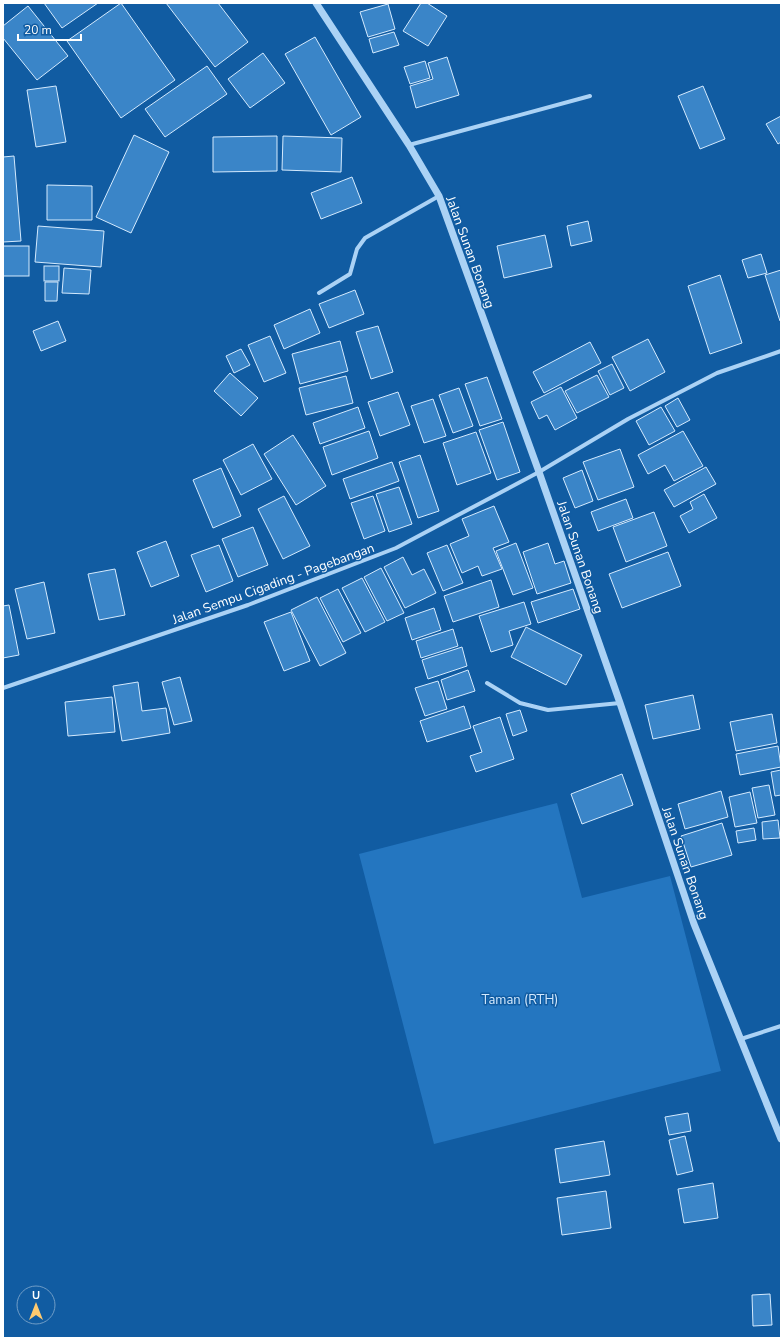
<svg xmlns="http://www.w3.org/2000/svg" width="784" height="1341" viewBox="0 0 784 1341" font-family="'Nunito Sans',sans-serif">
	<rect width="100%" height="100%" fill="#115ca2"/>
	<!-- green -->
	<path fill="#2476c0" d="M557 803 582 898 670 876 721 1071 434 1144 359 854Z"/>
	<!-- building -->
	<g fill="#3a85c8" stroke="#d4eafe">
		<path d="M44 3H98L62 28Z"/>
		<path d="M121 3 175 80 121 118 67 41Z"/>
		<path d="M166 3H218L248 42 215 67Z"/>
		<path d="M421 3H427L447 16 428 46 403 31Z"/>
		<path d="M388 4 395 29 368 37 360 12Z"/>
		<path d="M28 6 68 56 37 80 3 38V26Z"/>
		<path d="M394 32 399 45 373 53 369 39Z"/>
		<path d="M315 37 361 117 331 135 285 54Z"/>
		<path d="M263 53 285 83 250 108 228 79Z"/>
		<path d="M447 57 459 95 416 108 410 86 433 79 428 63Z"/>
		<path d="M425 61 430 78 410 84 404 67Z"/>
		<path d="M207 66 227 94 165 137 145 109Z"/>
		<path d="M56 86 66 142 36 147 27 90Z"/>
		<path d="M703 86 725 139 700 149 678 96Z"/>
		<path d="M781 116V142L778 144 766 124Z"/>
		<path d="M134 135 169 152 131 233 96 217Z"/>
		<path d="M277 136V171L213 172V137Z"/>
		<path d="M283 136 342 138 341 172 282 170Z"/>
		<path d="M14 156 21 241 3 242V157Z"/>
		<path d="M352 177 362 203 321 219 311 193Z"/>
		<path d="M47 185 92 186V220H47Z"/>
		<path d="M588 221 592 241 571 246 567 226Z"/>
		<path d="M38 226 104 231 101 267 35 262Z"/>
		<path d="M545 235 552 267 504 278 497 246Z"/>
		<rect x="3" y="246" width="26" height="30"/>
		<path d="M761 254 767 273 748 278 742 260Z"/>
		<rect x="44" y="266" width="15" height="15"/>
		<path d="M64 268 91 270 89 294 62 293Z"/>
		<path d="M781 270V321H780L765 275Z"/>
		<path d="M720 275 742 343 710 354 688 286Z"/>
		<path d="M45 282H58L57 301H45Z"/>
		<path d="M355 290 364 314 329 328 319 304Z"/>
		<path d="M310 309 320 333 284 349 274 325Z"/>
		<path d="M58 321 66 341 41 351 33 331Z"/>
		<path d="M378 326 393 372 371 379 356 332Z"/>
		<path d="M270 336 286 373 264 382 248 345Z"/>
		<path d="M648 339 665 372 630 391 612 357Z"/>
		<path d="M340 341 348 371 300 384 292 354Z"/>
		<path d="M590 342 601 363 544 393 533 372Z"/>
		<path d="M241 349 250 365 234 373 226 356Z"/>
		<path d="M612 364 624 388 610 395 598 371Z"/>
		<path d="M230 373 258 398 241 416 214 391Z"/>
		<path d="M597 375 609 397 577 413 565 391Z"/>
		<path d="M346 376 353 403 306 415 299 388Z"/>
		<path d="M487 377 502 419 480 426 465 384Z"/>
		<path d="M561 387 577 418 555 430 547 415 539 419 531 402Z"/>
		<path d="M459 388 473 426 453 433 439 395Z"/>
		<path d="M398 392 410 425 380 436 368 402Z"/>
		<path d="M678 398 690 420 677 427 665 406Z"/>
		<path d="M433 399 446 436 424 443 411 406Z"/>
		<path d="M358 407 365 428 320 444 313 423Z"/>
		<path d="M661 407 675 431 649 445 636 421Z"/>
		<path d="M503 422 520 472 497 480 479 430Z"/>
		<path d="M369 431 378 458 332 475 323 447Z"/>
		<path d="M683 431 703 466 674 481 665 465 648 474 638 455Z"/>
		<path d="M476 432 491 473 457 485 443 443Z"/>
		<path d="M293 435 326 486 296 505 264 454Z"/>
		<path d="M253 444 272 479 241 495 223 460Z"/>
		<path d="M620 449 634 487 598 500 583 462Z"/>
		<path d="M420 455 439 511 418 518 399 462Z"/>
		<path d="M392 462 399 481 350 499 343 479Z"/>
		<path d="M706 467 716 484 674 507 664 490Z"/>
		<path d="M221 468 241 516 213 528 193 480Z"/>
		<path d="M582 470 593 501 575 508 563 478Z"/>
		<path d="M399 487 412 524 389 532 376 494Z"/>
		<path d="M704 494 717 518 689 533 680 516 693 509 690 502Z"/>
		<path d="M284 496 310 546 283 559 258 509Z"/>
		<path d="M373 496 385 531 364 539 351 503Z"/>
		<path d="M626 499 633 518 598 531 591 512Z"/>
		<path d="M494 506 509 542 493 548 502 569 482 576 478 566 462 573 450 544 469 536 462 519Z"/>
		<path d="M654 512 667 546 626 562 613 527Z"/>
		<path d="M253 527 268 565 238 577 222 539Z"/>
		<path d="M166 541 179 576 151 587 137 552Z"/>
		<path d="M516 543 533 588 513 595 496 551Z"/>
		<path d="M548 543 555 564 564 561 571 583 537 594 523 552Z"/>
		<path d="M219 545 233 581 206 592 191 555Z"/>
		<path d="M447 545 463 583 443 591 427 553Z"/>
		<path d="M668 552 681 586 622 608 609 574Z"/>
		<path d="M403 557 412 575 424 569 436 593 405 608 384 567Z"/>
		<path d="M381 568 404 613 387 621 364 577Z"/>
		<path d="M115 569 125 615 99 620 88 574Z"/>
		<path d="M362 578 385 622 365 632 342 588Z"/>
		<path d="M491 580 499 607 453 622 444 596Z"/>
		<path d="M44 582 55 633 27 639 15 589Z"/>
		<path d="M338 589 361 633 343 642 320 598Z"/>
		<path d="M573 589 580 609 538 623 531 602Z"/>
		<path d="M317 597 346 653 320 666 291 610Z"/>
		<path d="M524 602 531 624 509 631 513 645 491 652 479 616Z"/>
		<path d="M9 605 19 655 3 658V606Z"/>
		<path d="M434 608 441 630 412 640 405 618Z"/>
		<path d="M291 612 310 661 284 671 264 622Z"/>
		<path d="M526 627 582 655 566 685 511 657Z"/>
		<path d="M453 629 458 646 421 658 416 641Z"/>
		<path d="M462 647 467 666 428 679 422 660Z"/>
		<path d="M468 670 475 691 447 700 441 680Z"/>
		<path d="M180 677 192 721 174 725 162 682Z"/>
		<path d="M438 681 447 709 425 716 415 688Z"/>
		<path d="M138 682 142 711 166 708 170 733 122 741 113 686Z"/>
		<path d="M693 695 700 729 653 739 645 705Z"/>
		<path d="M112 697 115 732 68 736 65 702Z"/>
		<path d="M464 706 471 728 427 742 420 721Z"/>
		<path d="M520 710 527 731 513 736 506 714Z"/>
		<path d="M772 714 777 743 736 751 730 722Z"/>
		<path d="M500 717 514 759 476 772 470 756 482 752 473 726Z"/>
		<path d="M778 746 781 767 740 775 736 754Z"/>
		<path d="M781 770V795L775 796 771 772Z"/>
		<path d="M622 774 633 805 582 824 571 794Z"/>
		<path d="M769 785 775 815 758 818 752 788Z"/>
		<path d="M721 791 728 817 685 829 678 804Z"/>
		<path d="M750 792 757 823 735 827 729 797Z"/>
		<path d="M778 820 780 838 763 839 762 822Z"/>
		<path d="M722 823 732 855 691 867 681 836Z"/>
		<path d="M754 828 756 840 738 843 736 831Z"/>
		<path d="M688 1113 691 1131 669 1135 665 1117Z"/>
		<path d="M685 1136 693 1171 677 1175 669 1140Z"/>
		<path d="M604 1141 610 1175 560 1183 555 1149Z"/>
		<path d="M713 1183 718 1218 684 1223 678 1189Z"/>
		<path d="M606 1191 611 1228 562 1235 557 1198Z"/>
		<path d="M770 1294 772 1325 753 1326 752 1295Z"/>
	</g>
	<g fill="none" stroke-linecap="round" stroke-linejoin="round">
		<!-- minor -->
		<g stroke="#abd2f5" stroke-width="4">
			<path d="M409 145 590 96"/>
			<path d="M319 293 350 274 357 249 365 238 439 196"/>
			<path d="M487 683 520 703 548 710 620 703"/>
			<path d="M3 688 248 605 396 548 539 472 628 419 717 373 781 351"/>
			<path d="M741 1039 781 1026"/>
		</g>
		<!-- tertiary -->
		<path stroke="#abd2f5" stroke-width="7" d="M316 3 409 145 439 196 539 472 620 703 694 924 781 1139"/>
	</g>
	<g text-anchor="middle" stroke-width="3" stroke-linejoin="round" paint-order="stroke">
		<!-- street labels -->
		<g font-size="13" fill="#fff" stroke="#115ca2">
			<text transform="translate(471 252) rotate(70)" y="5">Jalan Sunan Bonang</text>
			<text transform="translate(581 557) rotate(71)" y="5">Jalan Sunan Bonang</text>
			<text transform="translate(273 583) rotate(-20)" y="5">Jalan Sempu Cigading - Pagebangan</text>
			<text transform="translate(686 863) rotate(71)" y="5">Jalan Sunan Bonang</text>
		</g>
		<!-- park labels -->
		<g font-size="13" fill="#d4eafe" stroke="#115ca2">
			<text x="520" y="1004">Taman (RTH)</text>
		</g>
	</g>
	<!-- border -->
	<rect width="784" height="1341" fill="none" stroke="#ffffff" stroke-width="8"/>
	<!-- north arrow -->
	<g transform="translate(36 1305)"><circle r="19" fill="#115ca2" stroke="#709dc7"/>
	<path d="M0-3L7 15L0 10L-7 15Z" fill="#ffca6f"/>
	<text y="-6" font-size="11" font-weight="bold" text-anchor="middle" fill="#ffffff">U</text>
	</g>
	<!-- scale -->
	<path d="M18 34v6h63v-6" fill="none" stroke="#ffffff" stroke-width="2"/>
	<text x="24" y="34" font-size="12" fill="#ffffff" stroke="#115ca2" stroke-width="3" paint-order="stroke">20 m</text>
</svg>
